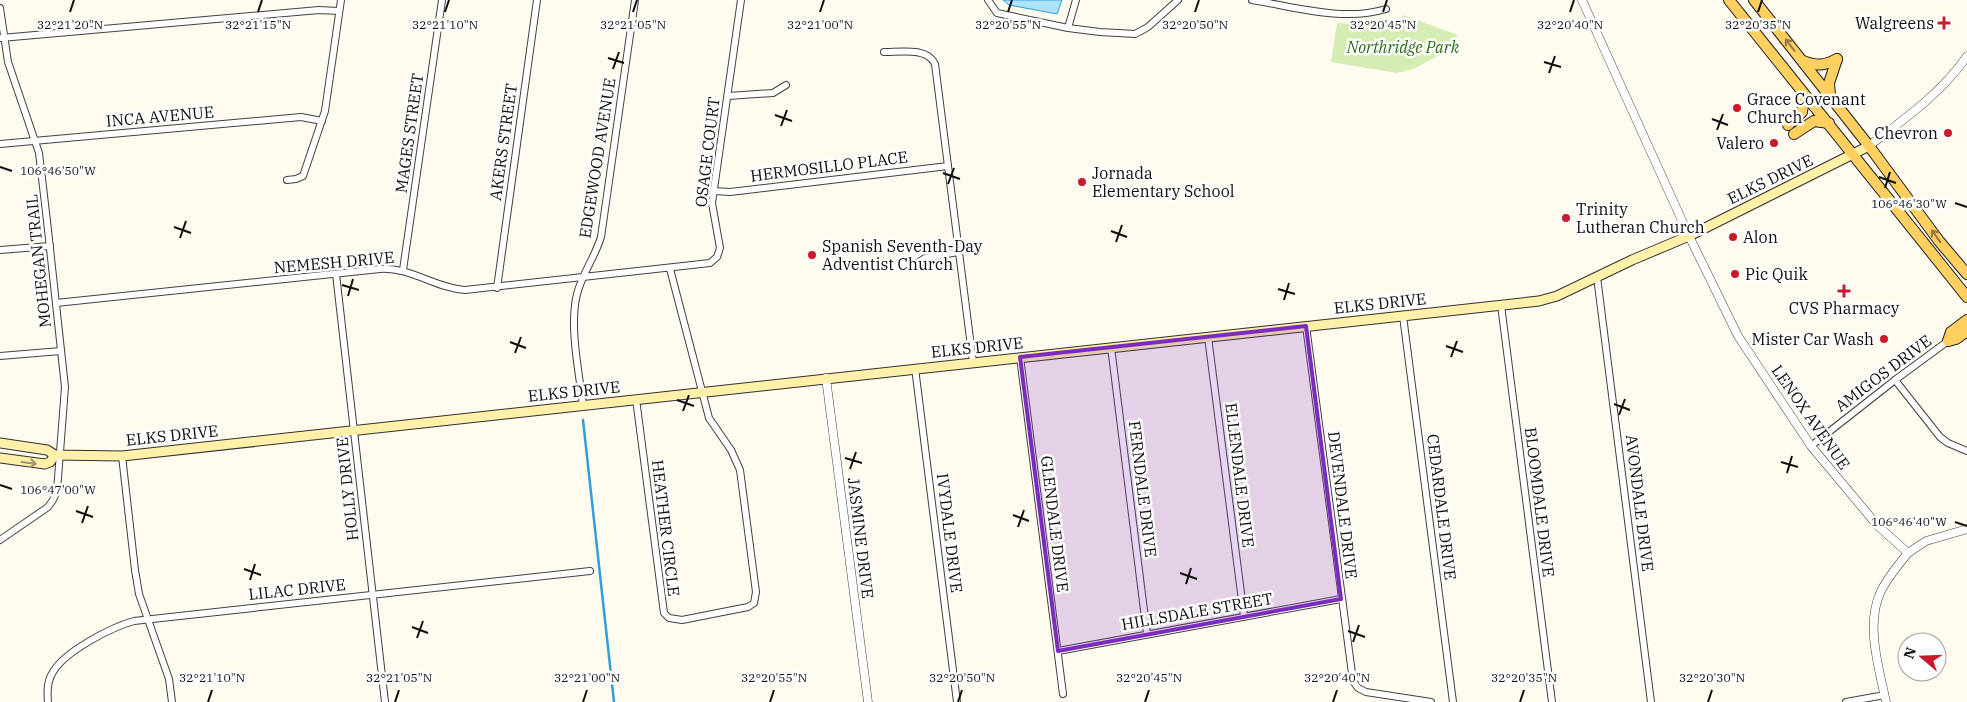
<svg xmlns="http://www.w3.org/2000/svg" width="1967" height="702" viewBox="0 0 1967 702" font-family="'IBM Plex Serif',serif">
	<rect width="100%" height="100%" fill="#fffbef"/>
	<!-- green -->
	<path fill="#d5edb5" d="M1403 15 1458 35 1438 56 1413 69 1397 73 1331 62 1337 23C1348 23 1389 30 1396 25 1398 22 1401 18 1403 15Z"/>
	<!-- water -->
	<path fill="#afe2fb" stroke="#319ed7" d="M1003 0H1062L1057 14 1009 5Z"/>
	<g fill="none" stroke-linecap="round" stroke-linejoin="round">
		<!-- stream -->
		<path stroke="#319ed7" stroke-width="2.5" d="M583 420 614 702"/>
		<!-- minor casing -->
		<g stroke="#414141" stroke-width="8">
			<g id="minor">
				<path d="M988 0 997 13 1068 28 1100 32 1135 34 1148 27 1178 0"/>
				<path d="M1252 0C1295 7 1343 22 1386 9"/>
				<path d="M0 8 8 62 39 153 47 221 65 387 57 491 53 500 48 507 0 540"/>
				<path d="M1068 28 1076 0"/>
				<path d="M1 38 319 10 339 11"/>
				<path d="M884 52C900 52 927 47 935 64L973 362"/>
				<path d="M728 96 773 93 786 85"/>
				<path d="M0 144 301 117 322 121"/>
				<path d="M287 180 296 179 303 176 325 111 341 0"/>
				<path d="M714 191 730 192 948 166"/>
				<path d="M0 250 50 246"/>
				<path d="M911 267 925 258 958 252"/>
				<path d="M403 270 442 0"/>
				<path d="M336 274 385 702"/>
				<path d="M1597 277 1651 702"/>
				<path d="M497 288 537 0"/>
				<path d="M56 303 380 269C411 267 435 288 465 290L710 263 717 257 720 248 712 203 741 0"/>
				<path d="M1501 305 1552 702"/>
				<path d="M1403 316 1453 702"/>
				<path d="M1306 326 1353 681 1358 688 1366 692 1431 702"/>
				<path d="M1208 337 1244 616"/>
				<path d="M1111 347 1147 634"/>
				<path d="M0 356 61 351"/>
				<path d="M1020 357 1063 694"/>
				<path d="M915 368 957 702"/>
				<path d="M1895 380 1940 437 1948 443 1967 451"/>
				<path d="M636 399 664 613 669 618 682 620 748 607 754 603 756 592 740 470 731 450 709 418 670 269"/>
				<path d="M583 405C579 372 569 326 577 294 582 274 595 257 601 237L635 0"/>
				<path d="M1811 446 1895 380 1948 341"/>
				<path d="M122 456 135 570 139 594 169 679 172 702"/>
				<path d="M1058 651 1341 599"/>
				<path d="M48 702C47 691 47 681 53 672 65 651 112 627 134 621L590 571"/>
				<path d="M1846 702 1885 695"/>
			</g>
		</g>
		<!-- tertiary casing -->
		<g stroke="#414141" stroke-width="9">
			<g id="tertiary">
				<path d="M1582 0 1689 236 1738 336 1811 446 1877 525 1908 553C1898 565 1888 577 1881 591 1865 624 1879 668 1886 702"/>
				<path d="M1869 146C1903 120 1943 92 1967 56"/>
				<path d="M826 378 868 702"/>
				<path d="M1908 553 1926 541 1967 529"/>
			</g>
		</g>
		<!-- secondary casing -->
		<g stroke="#303030" stroke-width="11">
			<g id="secondary">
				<path d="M0 443 47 450 55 455 122 456 1539 301 1557 296 1632 260 1689 236 1869 146"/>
				<path d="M0 458 45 464 50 462 55 455"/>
			</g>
		</g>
		<!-- primary casing -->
		<g stroke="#1f1f1f" stroke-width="12">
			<g id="primary">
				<path d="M1729 0 1967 297"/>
				<path d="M1754 0 1869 146 1939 241 1967 274"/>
				<path d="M1803 61C1816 66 1824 66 1837 59"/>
				<path d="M1830 96 1829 83 1837 59"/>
				<path d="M1788 125 1802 112 1804 98 1802 92"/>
				<path d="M1794 134 1814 121 1829 123"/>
				<path d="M1948 341 1951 332 1967 320"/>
				<path d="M1948 341 1956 339 1967 331"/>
			</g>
		</g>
		<!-- minor -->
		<use href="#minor" stroke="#fff" stroke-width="6"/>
		<!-- tertiary -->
		<use href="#tertiary" stroke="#fff" stroke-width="8"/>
		<!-- secondary -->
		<use href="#secondary" stroke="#fff1aa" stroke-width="9"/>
		<!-- primary -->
		<use href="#primary" stroke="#ffd05f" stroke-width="10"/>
	</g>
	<!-- one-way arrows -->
	<defs><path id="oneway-shaft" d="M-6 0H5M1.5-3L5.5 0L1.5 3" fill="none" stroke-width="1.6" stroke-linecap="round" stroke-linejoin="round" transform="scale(1.25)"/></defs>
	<g stroke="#93793b">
		<use href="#oneway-shaft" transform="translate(1790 45) rotate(-128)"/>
		<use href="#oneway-shaft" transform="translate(1936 236) rotate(-126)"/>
	</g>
	<use stroke="#9f966c" href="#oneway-shaft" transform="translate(29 463) rotate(7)"/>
	<!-- marked area -->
	<path fill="#7b2cbf" fill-opacity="0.2" stroke="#7b2cbf" stroke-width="4" stroke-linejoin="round" d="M1306 326 1341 599 1058 651 1020 357Z"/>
	<!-- ticks -->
	<path fill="none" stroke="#0e0e0e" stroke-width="2" d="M70 12 74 0M258 12 262 0M445 12 449 0M633 12 637 0M820 12 824 0M1008 12 1012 0M1195 12 1199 0M1383 12 1387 0M1570 12 1574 0M1758 12 1762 0M608 58 624 63M1544 62 1561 67M613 69 619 52M1549 73 1555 56M775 115 792 121M1712 119 1728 125M781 126 787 110M1717 130 1723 114M0 167 12 171M943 173 960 179M1879 177 1896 183M948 184 954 168M1885 188 1890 172M1955 203 1967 207M174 227 191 233M1111 231 1127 237M180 238 186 221M1116 242 1122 225M342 285 359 290M1278 289 1295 294M348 296 353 279M1284 300 1289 283M510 342 526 348M1446 346 1463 352M515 353 521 337M1451 357 1457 341M677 400 694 406M1614 404 1630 410M683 411 689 395M1619 415 1625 399M845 458 862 463M1781 462 1798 467M850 469 856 452M1787 473 1792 456M0 485 12 489M76 511 93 517M1013 515 1029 521M1955 522 1967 526M82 523 88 506M1018 527 1024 510M244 569 261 575M1180 573 1197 579M250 580 255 564M1186 584 1191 568M412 627 428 633M1348 631 1365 637M417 638 423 621M1353 642 1359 625M208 702 212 690M395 702 399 690M583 702 587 690M770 702 774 690M958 702 962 690M1145 702 1149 690M1333 702 1337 690M1520 702 1524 690M1708 702 1712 690"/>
	<!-- markers -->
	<g fill="#c91b2c" stroke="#fff" stroke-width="2">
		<path d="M1941.5 15.5h5v5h5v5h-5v5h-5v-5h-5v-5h5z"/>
		<circle cx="1737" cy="108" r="5"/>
		<circle cx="1948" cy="133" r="5"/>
		<circle cx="1774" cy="143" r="5"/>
		<circle cx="1082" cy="182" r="5"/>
		<circle cx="1566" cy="218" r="5"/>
		<circle cx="1733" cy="237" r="5"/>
		<circle cx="812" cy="255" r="5"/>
		<circle cx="1735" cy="274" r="5"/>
		<path d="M1841.5 283.5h5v5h5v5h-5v5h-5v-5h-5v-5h5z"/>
		<circle cx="1884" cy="339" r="5"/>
	</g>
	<g text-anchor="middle" stroke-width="5" stroke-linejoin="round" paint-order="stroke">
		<!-- poi labels -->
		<g font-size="16" fill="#0e0e0e" stroke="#fff" text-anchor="start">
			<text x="1934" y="29" text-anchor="end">Walgreens</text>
			<text x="1747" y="105">Grace Covenant<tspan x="1747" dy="18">Church</tspan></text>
			<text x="1938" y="139" text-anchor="end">Chevron</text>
			<text x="1764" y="149" text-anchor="end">Valero</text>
			<text x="1092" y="179">Jornada<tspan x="1092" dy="18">Elementary School</tspan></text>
			<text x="1576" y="215">Trinity<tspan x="1576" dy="18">Lutheran Church</tspan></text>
			<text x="1743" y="243">Alon</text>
			<text x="822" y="252">Spanish Seventh-Day<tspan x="822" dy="18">Adventist Church</tspan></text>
			<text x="1745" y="280">Pic Quik</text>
			<text x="1844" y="314" text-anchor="middle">CVS Pharmacy</text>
			<text x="1874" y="345" text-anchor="end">Mister Car Wash</text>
		</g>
		<!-- park labels -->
		<g font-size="16" font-style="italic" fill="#2e6b19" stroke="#fff">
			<text x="1403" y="53">Northridge Park</text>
		</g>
		<!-- street labels -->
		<g font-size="16" fill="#0e0e0e" stroke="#fff">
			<text transform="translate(160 116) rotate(-5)" y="6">INCA AVENUE</text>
			<text transform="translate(409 133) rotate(-82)" y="6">MAGES STREET</text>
			<text transform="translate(503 142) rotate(-82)" y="6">AKERS STREET</text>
			<text transform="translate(707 152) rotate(-83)" y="6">OSAGE COURT</text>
			<text transform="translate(597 158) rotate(-81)" y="6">EDGEWOOD AVENUE</text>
			<text transform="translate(829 166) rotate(-7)" y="6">HERMOSILLO PLACE</text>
			<text transform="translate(1770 179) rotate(-26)" y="6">ELKS DRIVE</text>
			<text transform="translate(38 261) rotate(-96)" y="6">MOHEGAN TRAIL</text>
			<text transform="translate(334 262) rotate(-5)" y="6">NEMESH DRIVE</text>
			<text transform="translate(1380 303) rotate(-6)" y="6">ELKS DRIVE</text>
			<text transform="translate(977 347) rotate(-6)" y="6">ELKS DRIVE</text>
			<text transform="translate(1883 373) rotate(-37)" y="6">AMIGOS DRIVE</text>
			<text transform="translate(574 391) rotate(-6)" y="6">ELKS DRIVE</text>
			<text transform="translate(1811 417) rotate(55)" y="6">LENOX AVENUE</text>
			<text transform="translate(172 435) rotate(-6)" y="6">ELKS DRIVE</text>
			<text transform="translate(1240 475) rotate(83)" y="6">ELLENDALE DRIVE</text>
			<text transform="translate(347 489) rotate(-96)" y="6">HOLLY DRIVE</text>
			<text transform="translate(1143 489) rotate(83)" y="6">FERNDALE DRIVE</text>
			<text transform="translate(1540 502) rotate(83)" y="6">BLOOMDALE DRIVE</text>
			<text transform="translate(1640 503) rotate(83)" y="6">AVONDALE DRIVE</text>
			<text transform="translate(1343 505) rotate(83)" y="6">DEVENDALE DRIVE</text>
			<text transform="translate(1442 507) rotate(83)" y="6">CEDARDALE DRIVE</text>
			<text transform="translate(1055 524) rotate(83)" y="6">GLENDALE DRIVE</text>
			<text transform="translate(666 528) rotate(83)" y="6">HEATHER CIRCLE</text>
			<text transform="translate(950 533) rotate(83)" y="6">IVYDALE DRIVE</text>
			<text transform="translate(861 538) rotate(83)" y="6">JASMINE DRIVE</text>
			<text transform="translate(297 589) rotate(-6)" y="6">LILAC DRIVE</text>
			<text transform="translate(1197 611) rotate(-10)" y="6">HILLSDALE STREET</text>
		</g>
	</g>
	<g font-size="12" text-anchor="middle" fill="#0e0e0e" stroke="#fff" stroke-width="5" stroke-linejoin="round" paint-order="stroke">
		<text x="70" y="29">32°21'20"N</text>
		<text x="258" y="29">32°21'15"N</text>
		<text x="445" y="29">32°21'10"N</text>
		<text x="633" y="29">32°21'05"N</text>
		<text x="820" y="29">32°21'00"N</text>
		<text x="1008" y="29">32°20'55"N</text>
		<text x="1195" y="29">32°20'50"N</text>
		<text x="1383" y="29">32°20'45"N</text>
		<text x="1570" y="29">32°20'40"N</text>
		<text x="1758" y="29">32°20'35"N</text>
		<text x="58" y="175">106°46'50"W</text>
		<text x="1909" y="208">106°46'30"W</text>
		<text x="58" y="494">106°47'00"W</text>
		<text x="1909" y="526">106°46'40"W</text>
		<text x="212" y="682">32°21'10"N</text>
		<text x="399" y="682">32°21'05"N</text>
		<text x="587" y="682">32°21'00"N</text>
		<text x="774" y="682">32°20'55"N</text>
		<text x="962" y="682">32°20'50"N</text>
		<text x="1149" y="682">32°20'45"N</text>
		<text x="1337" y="682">32°20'40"N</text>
		<text x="1524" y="682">32°20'35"N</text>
		<text x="1712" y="682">32°20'30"N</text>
	</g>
	<!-- north arrow -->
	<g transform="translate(1922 657) rotate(289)"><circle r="24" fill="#ffffff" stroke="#9f9f9f"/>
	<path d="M0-4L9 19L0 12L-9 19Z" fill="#c91b2c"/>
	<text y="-8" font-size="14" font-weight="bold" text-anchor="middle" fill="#0e0e0e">N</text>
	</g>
</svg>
